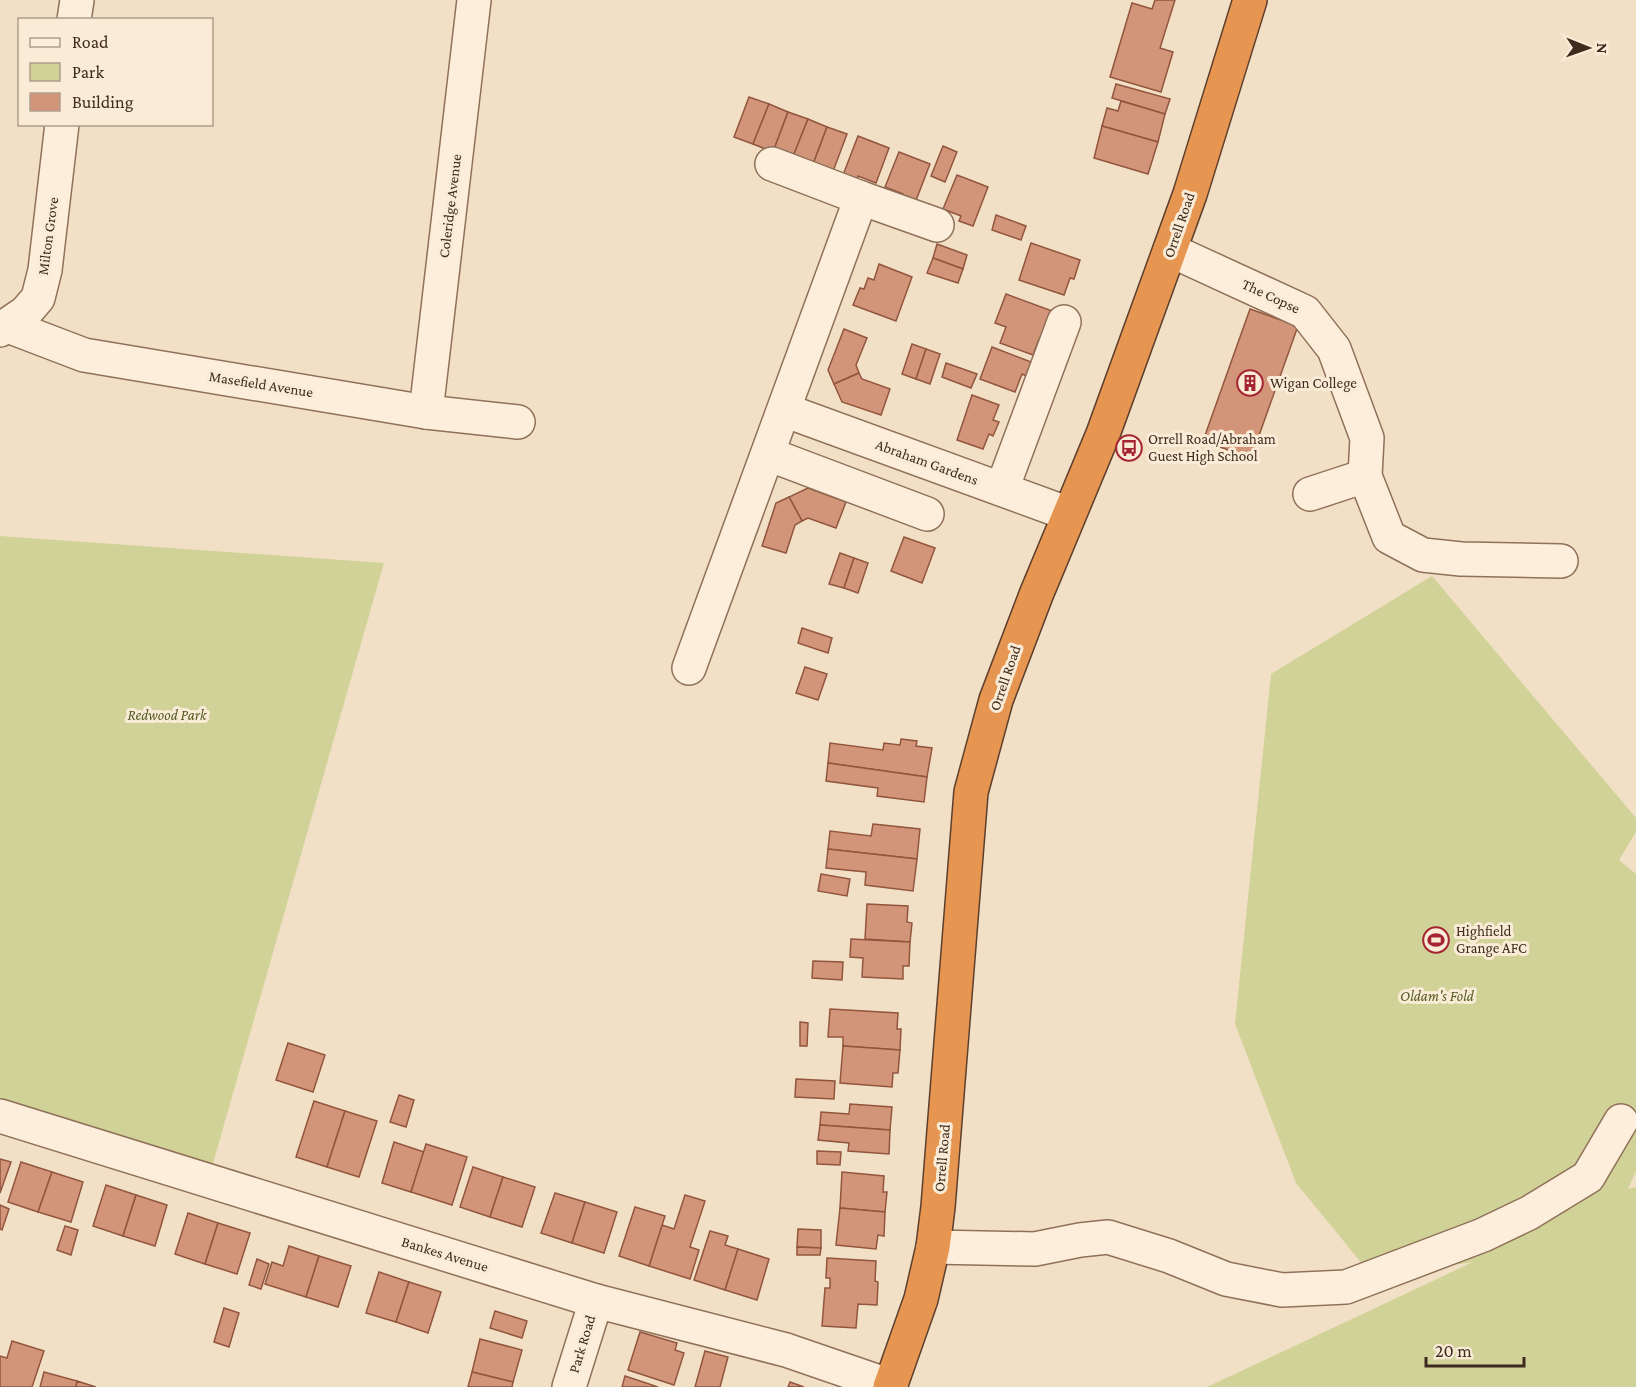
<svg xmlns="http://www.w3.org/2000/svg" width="1636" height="1387" viewBox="0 0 1636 1387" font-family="'Crimson Pro',serif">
	<rect width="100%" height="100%" fill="#f2e0c6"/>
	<!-- green -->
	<g fill="#d1d298">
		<path d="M0 536 384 563 208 1181 0 1116Z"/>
		<path d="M1432 576 1636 818V832L1619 860 1636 874V1171L1628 1189 1636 1187V1387H1207L1473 1262 1373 1277 1296 1183 1235 1024 1271 674Z"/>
	</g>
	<!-- building -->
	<g fill="#d39579" stroke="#91563d" stroke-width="1.5">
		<path d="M1155 0H1175L1160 48 1173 52 1161 92 1110 77 1132 3 1152 9Z"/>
		<path d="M1116 84 1170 99 1165 114 1112 98Z"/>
		<path d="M749 97 769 104 753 144 734 137Z"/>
		<path d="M1121 101 1165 114 1158 142 1102 126 1107 108 1118 111Z"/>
		<path d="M769 104 788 112 773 152 753 144Z"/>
		<path d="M788 112 808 119 792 159 773 152Z"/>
		<path d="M808 119 827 127 812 167 792 159Z"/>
		<path d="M1102 126 1158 142 1148 174 1094 158Z"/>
		<path d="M827 127 847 134 832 174 812 167Z"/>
		<path d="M858 136 889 148 876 183 858 176 857 180 843 175Z"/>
		<path d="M943 146 957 152 945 182 931 176Z"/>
		<path d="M899 152 930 164 915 203 901 198 903 194 885 187Z"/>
		<path d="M957 175 988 187 973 226 959 221 961 216 943 209Z"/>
		<path d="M996 215 1026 226 1021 240 992 230Z"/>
		<path d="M1031 243 1080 260 1074 279 1070 278 1064 295 1019 280Z"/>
		<path d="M937 244 967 255 963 269 933 258Z"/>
		<path d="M933 258 963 269 958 283 927 273Z"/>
		<path d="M879 264 912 277 896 321 853 305 860 288 864 289 868 278 874 280Z"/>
		<path d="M1006 294 1052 311 1044 340 1039 339 1033 355 1000 343 1006 327 995 323Z"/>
		<path d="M1250 309 1298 326 1251 458 1203 441Z"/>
		<path d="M844 329 867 338 856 365 859 373 834 384 828 370Z"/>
		<path d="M912 344 926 349 916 379 902 374Z"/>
		<path d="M992 347 1031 362 1026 376 1022 374 1015 392 980 379Z"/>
		<path d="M926 349 940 354 930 384 916 379Z"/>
		<path d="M946 363 977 374 971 388 942 377Z"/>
		<path d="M859 373 862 379 890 389 881 415 842 402 834 384Z"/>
		<path d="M972 395 999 405 993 420 999 422 993 436 989 434 983 449 957 440Z"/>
		<path d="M808 488 846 502 836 528 808 518 802 521 789 497Z"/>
		<path d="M789 497 802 521 795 525 786 553 762 546 776 503Z"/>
		<path d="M904 537 935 548 922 583 891 571Z"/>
		<path d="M840 553 854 558 844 588 829 584Z"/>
		<path d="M854 558 868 563 858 593 844 588Z"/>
		<path d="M802 628 832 638 828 653 798 643Z"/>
		<path d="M805 667 827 674 818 700 796 693Z"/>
		<path d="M901 739 917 741 916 746 932 748 927 777 828 763 830 743 883 750 884 743 900 745Z"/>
		<path d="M828 763 927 777 924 802 877 796 878 788 826 781Z"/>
		<path d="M873 824 920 829 917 859 828 849 830 831 871 836Z"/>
		<path d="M828 849 917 859 913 891 865 885 866 872 826 868Z"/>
		<path d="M821 874 850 879 847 896 818 891Z"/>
		<path d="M867 904 908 906 907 922 912 923 910 942 865 939Z"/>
		<path d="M851 939 910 942 909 966H903V979L862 977 863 958 850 957Z"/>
		<path d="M813 961 843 962 842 980 812 978Z"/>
		<path d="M830 1009 898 1013 897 1029H901L900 1050 843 1046V1037H828Z"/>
		<path d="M800 1022 808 1023 807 1046H800Z"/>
		<path d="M288 1043 325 1055 313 1092 276 1080Z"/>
		<path d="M843 1046 900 1050 898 1073H893L892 1087 840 1083Z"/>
		<path d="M796 1079 835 1081 834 1099 795 1097Z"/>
		<path d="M399 1095 414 1100 406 1127 390 1122Z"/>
		<path d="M314 1101 345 1111 327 1167 296 1157Z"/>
		<path d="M850 1104 892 1107 890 1130 820 1125 821 1112 849 1114Z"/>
		<path d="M345 1111 377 1121 359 1177 327 1167Z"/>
		<path d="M820 1125 890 1130 889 1154 848 1151 849 1143 818 1140Z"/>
		<path d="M394 1142 424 1152 411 1192 382 1183Z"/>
		<path d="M426 1144 467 1157 452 1205 411 1192Z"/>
		<path d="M817 1151 841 1152 840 1165 817 1164Z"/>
		<path d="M0 1159 11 1162 0 1193Z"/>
		<path d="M21 1162 52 1172 38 1212 8 1202Z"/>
		<path d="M473 1167 503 1177 490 1217 460 1207Z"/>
		<path d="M52 1172 83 1182 71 1222 38 1212Z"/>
		<path d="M842 1172 884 1176 883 1192H887L885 1212 840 1208Z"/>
		<path d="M503 1177 535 1187 522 1227 490 1217Z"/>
		<path d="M106 1185 136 1195 123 1236 93 1226Z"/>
		<path d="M555 1193 585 1202 572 1243 541 1233Z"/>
		<path d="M136 1195 167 1205 155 1246 123 1236Z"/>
		<path d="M685 1195 705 1201 690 1247 699 1250 690 1279 649 1266 662 1225 674 1229Z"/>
		<path d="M585 1202 617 1212 604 1253 572 1243Z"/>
		<path d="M0 1205 9 1209 2 1230 0 1229Z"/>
		<path d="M635 1207 665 1216 649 1266 619 1256Z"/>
		<path d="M840 1208 885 1212 884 1236 878 1235 876 1249 836 1245Z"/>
		<path d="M188 1213 218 1223 205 1264 175 1254Z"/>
		<path d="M218 1223 250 1233 237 1274 205 1264Z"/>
		<path d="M65 1226 78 1230 71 1255 57 1250Z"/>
		<path d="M798 1229 821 1230V1248L797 1247Z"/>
		<path d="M710 1231 728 1236 725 1245 738 1249 725 1290 694 1280Z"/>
		<path d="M289 1246 319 1256 306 1297 265 1284 272 1262 283 1266Z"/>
		<path d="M797 1247 821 1248 820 1255H797Z"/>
		<path d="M738 1249 769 1259 757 1300 725 1290Z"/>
		<path d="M319 1256 351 1266 338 1307 306 1297Z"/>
		<path d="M827 1258 876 1261 875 1281 878 1282 877 1305 858 1304 856 1328 822 1326 825 1288H830V1278H826Z"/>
		<path d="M257 1259 269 1264 261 1289 249 1285Z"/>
		<path d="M379 1272 409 1282 396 1322 366 1313Z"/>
		<path d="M409 1282 441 1292 428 1333 396 1322Z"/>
		<path d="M224 1308 239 1313 229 1347 214 1342Z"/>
		<path d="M495 1311 527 1321 522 1338 490 1328Z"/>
		<path d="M640 1332 677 1343 675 1350 684 1353 674 1385 628 1370Z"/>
		<path d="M480 1339 522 1350 513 1382 472 1372Z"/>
		<path d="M12 1341 44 1351 32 1387H0V1356L7 1358Z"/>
		<path d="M705 1351 728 1357 720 1387H695Z"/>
		<path d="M44 1372 77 1381 76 1387H40Z"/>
		<path d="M472 1372 513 1382 512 1387H468Z"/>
		<path d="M625 1376 658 1387H622Z"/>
		<path d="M77 1381 96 1387H76Z"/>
		<path d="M790 1382 804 1387H788Z"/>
	</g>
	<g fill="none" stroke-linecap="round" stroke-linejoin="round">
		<!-- minor casing -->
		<g stroke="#8f7159" stroke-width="36">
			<g id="minor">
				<path d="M74 20 77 0"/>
				<path d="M772 164 861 198"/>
				<path d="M1170 250 1305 312 1334 349 1367 438 1365 476 1389 537 1423 555 1461 559 1561 561"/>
				<path d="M8 326 84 355 426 412 518 422"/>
				<path d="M0 330 26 312 38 298 45 270 62 124"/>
				<path d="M784 410 1069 514"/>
				<path d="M426 412 474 0"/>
				<path d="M768 454 927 514"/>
				<path d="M1002 489 1064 322"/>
				<path d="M1310 494 1365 476"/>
				<path d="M689 668 861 198 937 225"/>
				<path d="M0 1116 596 1301 786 1350 891 1386"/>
				<path d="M933 1247 1035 1249 1080 1240 1108 1237 1169 1256 1226 1279 1282 1290 1346 1287 1483 1235 1529 1213 1588 1177 1621 1121"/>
				<path d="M569 1387 596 1301"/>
			</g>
		</g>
		<!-- highway casing -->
		<g stroke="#5d3f2e" stroke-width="36">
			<path id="highway" d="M890 1387 921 1299 933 1247 938 1207 971 792 996 700 1036 595 1103 434 1190 194 1250 0"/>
		</g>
		<!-- minor -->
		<use href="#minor" stroke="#fceeda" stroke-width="33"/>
		<!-- highway -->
		<use href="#highway" stroke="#e79651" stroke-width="33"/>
	</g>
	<!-- icons -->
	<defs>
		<g id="building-ring" transform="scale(1.35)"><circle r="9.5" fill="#f9ebd6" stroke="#a42432" stroke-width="1.5"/><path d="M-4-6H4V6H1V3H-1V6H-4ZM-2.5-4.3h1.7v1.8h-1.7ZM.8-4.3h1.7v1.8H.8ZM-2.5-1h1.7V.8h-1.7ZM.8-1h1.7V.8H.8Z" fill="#a42432"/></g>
		<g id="bus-ring" transform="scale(1.35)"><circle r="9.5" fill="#f9ebd6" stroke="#a42432" stroke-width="1.5"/><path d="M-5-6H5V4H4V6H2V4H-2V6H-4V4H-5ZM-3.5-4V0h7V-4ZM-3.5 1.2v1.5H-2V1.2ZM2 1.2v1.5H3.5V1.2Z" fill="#a42432"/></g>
		<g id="stadium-ring" transform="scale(1.35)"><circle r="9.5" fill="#f9ebd6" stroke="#a42432" stroke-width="1.5"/><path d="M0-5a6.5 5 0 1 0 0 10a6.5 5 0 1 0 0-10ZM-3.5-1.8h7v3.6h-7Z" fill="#a42432"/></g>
	</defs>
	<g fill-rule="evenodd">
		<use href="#building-ring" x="1250" y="383"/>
		<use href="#bus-ring" x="1129" y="448"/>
		<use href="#stadium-ring" x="1436" y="940"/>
	</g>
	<g text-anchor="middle" stroke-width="6" stroke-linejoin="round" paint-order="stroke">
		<!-- street labels -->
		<g font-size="15" fill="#3e2b1e" stroke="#f9ebd6">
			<text transform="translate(450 206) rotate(-83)" y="5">Coleridge Avenue</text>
			<text transform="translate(1179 225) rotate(-71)" y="5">Orrell Road</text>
			<text transform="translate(48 236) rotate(-82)" y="5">Milton Grove</text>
			<text transform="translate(1271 296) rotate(25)" y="5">The Copse</text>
			<text transform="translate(261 384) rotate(9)" y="5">Masefield Avenue</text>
			<text transform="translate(927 462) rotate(20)" y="5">Abraham Gardens</text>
			<text transform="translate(1005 678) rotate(-71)" y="5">Orrell Road</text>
			<text transform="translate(942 1158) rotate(-85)" y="5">Orrell Road</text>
			<text transform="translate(445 1254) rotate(17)" y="5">Bankes Avenue</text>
			<text transform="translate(582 1344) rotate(-73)" y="5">Park Road</text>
		</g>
		<!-- poi labels -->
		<g font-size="15" fill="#3e2b1e" stroke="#f9ebd6" text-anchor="start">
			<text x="1270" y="388">Wigan College</text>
			<text x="1148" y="444">Orrell Road/Abraham<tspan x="1148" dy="17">Guest High School</tspan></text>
			<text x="1456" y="936">Highfield<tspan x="1456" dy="17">Grange AFC</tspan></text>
		</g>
		<!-- park labels -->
		<g font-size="15" font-style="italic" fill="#545c23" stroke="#f9ebd6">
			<text x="167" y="720">Redwood Park</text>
			<text x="1437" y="1001">Oldam's Fold</text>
		</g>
	</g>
	<!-- legend -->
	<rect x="18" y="18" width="195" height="108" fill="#f9ebd6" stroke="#ae9e8c" stroke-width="1.5"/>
	<rect x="30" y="38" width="30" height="9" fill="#fceeda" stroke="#ae9e8c" stroke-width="1.5"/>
	<text x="72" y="48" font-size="18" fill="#3e2b1e">Road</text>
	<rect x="30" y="63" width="30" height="18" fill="#d1d298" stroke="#ae9e8c" stroke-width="1.5"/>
	<text x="72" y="78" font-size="18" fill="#3e2b1e">Park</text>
	<rect x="30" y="93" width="30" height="18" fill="#d39579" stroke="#ae9e8c" stroke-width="1.5"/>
	<text x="72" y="108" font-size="18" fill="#3e2b1e">Building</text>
	<!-- north arrow -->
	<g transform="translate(1588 48) rotate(91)" stroke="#f9ebd6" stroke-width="4.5" paint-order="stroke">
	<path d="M0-4.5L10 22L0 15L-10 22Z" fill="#3e2b1e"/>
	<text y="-9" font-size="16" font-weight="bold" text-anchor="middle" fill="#3e2b1e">N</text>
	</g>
	<!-- scale -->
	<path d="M1426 1357v9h98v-9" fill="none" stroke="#3e2b1e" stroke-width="3"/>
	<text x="1435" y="1357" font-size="18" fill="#3e2b1e" stroke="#f9ebd6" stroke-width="4.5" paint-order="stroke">20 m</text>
</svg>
